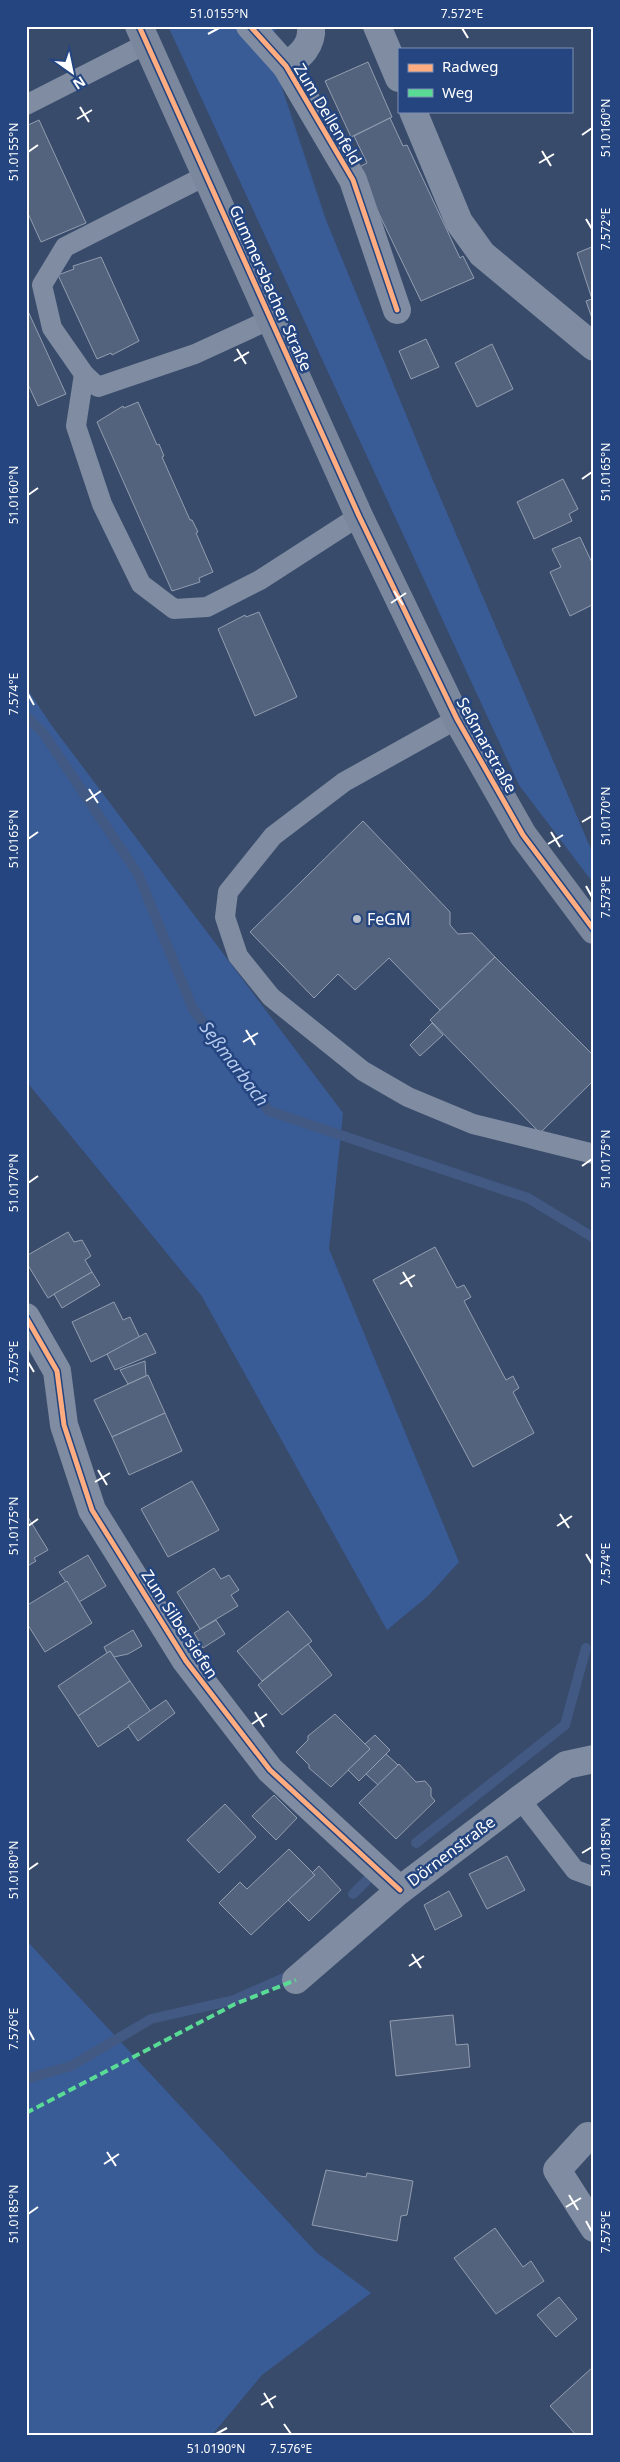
<svg xmlns="http://www.w3.org/2000/svg" width="620" height="2462" viewBox="0 0 620 2462" font-family="'Noto Sans',sans-serif">
	<rect width="100%" height="100%" fill="#394b6b"/>
	<!-- green -->
	<g fill="#395b96">
		<path d="M168 26H279L266 40 326 220 432 478 594 856V884L519 785Z"/>
		<path d="M26 687 52 726 343 1113 329 1249 459 1562 428 1596 387 1630 201 1295 26 1081Z"/>
		<path d="M26 1940 316 2252 371 2293 262 2375 211 2436H26Z"/>
	</g>
	<g fill="none" stroke-linecap="round" stroke-linejoin="round">
		<!-- stream -->
		<g stroke="#415983" stroke-width="10">
			<path d="M26 716 44 734 138 874 193 1009 269 1111 528 1198 594 1238"/>
			<path d="M416 1843 565 1725 586 1648"/>
			<path d="M353 1894 367 1880"/>
			<path d="M26 2079 71 2066 151 2019 234 2000 293 1974"/>
		</g>
	</g>
	<!-- building -->
	<g fill="#54637d" stroke="#929db0">
		<path d="M368 62 392 117 351 137 325 81Z"/>
		<path d="M390 118 403 146 407 145 460 258 463 256 474 278 421 301 357 168 367 163 354 136Z"/>
		<path d="M39 120 86 223 41 242 26 209V126Z"/>
		<path d="M594 246V324L586 301 592 299 577 253Z"/>
		<path d="M101 257 139 341 112 355 111 353 97 359 58 275 74 269 73 266Z"/>
		<path d="M27 309 66 394 38 406 26 380Z"/>
		<path d="M426 339 439 367 411 379 399 351Z"/>
		<path d="M492 344 513 389 477 407 455 363Z"/>
		<path d="M138 402 157 445 159 444 164 456 162 457 190 520H192L198 532 196 533 213 572 199 578 200 582 172 591 97 422 123 406 124 408Z"/>
		<path d="M563 479 578 509 569 514 572 521 534 539 517 502Z"/>
		<path d="M580 537 594 567V604L570 616 550 572 561 567 552 549Z"/>
		<path d="M259 612 297 697 255 716 218 629 245 615 246 617Z"/>
		<path d="M363 821 450 912V925L458 934 472 933 495 957 440 1010 389 958 355 990 338 974 314 998 250 932Z"/>
		<path d="M495 957 594 1056V1080L540 1133 430 1020Z"/>
		<path d="M432 1023 443 1035 420 1056 410 1045Z"/>
		<path d="M68 1232 74 1242 82 1240 91 1256 85 1260 92 1272 48 1298 26 1262V1256Z"/>
		<path d="M435 1247 457 1288 464 1285 471 1297 464 1301 506 1380 513 1376 519 1388 513 1392 534 1433 473 1467 373 1280Z"/>
		<path d="M92 1272 100 1285 62 1308 54 1294Z"/>
		<path d="M114 1302 123 1320 130 1317 140 1338 91 1362 72 1322Z"/>
		<path d="M146 1333 156 1353 115 1370 107 1354Z"/>
		<path d="M145 1361 146 1376 128 1384 120 1370Z"/>
		<path d="M148 1375 165 1413 112 1437 94 1400Z"/>
		<path d="M165 1413 182 1451 129 1475 112 1437Z"/>
		<path d="M192 1481 219 1530 168 1557 141 1509Z"/>
		<path d="M26 1514 48 1550 34 1558 36 1561 26 1567Z"/>
		<path d="M88 1555 106 1586 79 1602 59 1572Z"/>
		<path d="M214 1568 221 1579 229 1575 239 1590 231 1595 238 1606 200 1629 177 1592Z"/>
		<path d="M67 1581 92 1623 45 1652 26 1622V1606Z"/>
		<path d="M288 1611 312 1641 262 1681 237 1651Z"/>
		<path d="M216 1620 225 1634 203 1648 194 1633Z"/>
		<path d="M133 1630 142 1646 128 1654 114 1657 110 1651 107 1653 104 1647Z"/>
		<path d="M308 1644 332 1675 282 1715 258 1685Z"/>
		<path d="M110 1651 130 1681 78 1716 58 1686Z"/>
		<path d="M130 1681 151 1712 98 1747 78 1716Z"/>
		<path d="M166 1700 175 1713 138 1741 128 1726Z"/>
		<path d="M335 1714 370 1749 331 1787 309 1768V1765L296 1752 308 1740V1736Z"/>
		<path d="M375 1735 390 1750 359 1781 348 1770 370 1749 365 1744Z"/>
		<path d="M386 1754 398 1765 378 1785 366 1774Z"/>
		<path d="M399 1764 416 1782 425 1781 431 1788V1796L435 1801 396 1839 359 1803Z"/>
		<path d="M274 1795 297 1818 276 1840 252 1816Z"/>
		<path d="M225 1804 256 1837 219 1873 187 1840Z"/>
		<path d="M289 1849 315 1875 251 1935 219 1903 240 1882 247 1889Z"/>
		<path d="M507 1856 525 1890 487 1909 469 1874Z"/>
		<path d="M319 1866 341 1890 309 1921 288 1900 315 1875 312 1873Z"/>
		<path d="M449 1891 462 1916 435 1930 424 1905Z"/>
		<path d="M453 2015 456 2045 468 2044 470 2067 396 2076 390 2021Z"/>
		<path d="M326 2170 366 2177 367 2173 413 2181 407 2215 401 2216 397 2241 312 2225Z"/>
		<path d="M495 2228 523 2267 531 2261 544 2281 496 2314 454 2258Z"/>
		<path d="M559 2297 577 2319 556 2337 537 2315Z"/>
		<path d="M594 2366V2436H577L550 2406Z"/>
	</g>
	<g fill="none" stroke-linecap="round" stroke-linejoin="round">
		<!-- service -->
		<g stroke="#7f8ca1" stroke-width="20">
			<path d="M26 105 148 43"/>
			<path d="M207 175 65 247 42 285 52 328 84 374 98 387 195 354 271 319"/>
			<path d="M84 374 76 426 102 504 141 584 174 609 207 607 260 580 359 516"/>
			<path d="M457 719 344 782 273 836 228 892 225 917 238 956 271 997 363 1071 408 1097 473 1124 594 1154"/>
			<path d="M520 1799 575 1870 594 1877"/>
		</g>
		<!-- minor -->
		<g stroke="#7f8ca1" stroke-width="28">
			<path d="M250 26 286 66 353 180 397 310"/>
			<path d="M377 26 399 78"/>
			<path d="M286 66C300 56 313 46 311 26"/>
			<path d="M413 111 459 222 482 254 594 347"/>
			<path d="M26 1317 57 1371 64 1425 92 1510 186 1661 270 1770 400 1890"/>
			<path d="M296 1980 400 1890 520 1799 566 1765 594 1759"/>
			<path d="M588 2136 557 2170 594 2228"/>
		</g>
		<!-- secondary -->
		<path stroke="#7a879d" stroke-width="28" d="M139 26 359 516 457 719 523 835 594 930"/>
		<!-- quiet -->
		<path stroke="#5adb95" stroke-width="4" stroke-dasharray="8 4" stroke-linecap="butt" d="M26 2113 235 2004 296 1980"/>
		<!-- cycleway casing -->
		<g stroke="#244580" stroke-width="8">
			<g id="cycleway">
				<path d="M139 26 359 516 457 719 523 835 594 930"/>
				<path d="M250 26 286 66 353 180 397 310"/>
				<path d="M26 1317 57 1371 64 1425 92 1510 186 1661 270 1770 400 1890"/>
			</g>
		</g>
		<!-- cycleway -->
		<use href="#cycleway" stroke="#ffac80" stroke-width="5"/>
	</g>
	<!-- ticks -->
	<path fill="none" stroke="#fff" stroke-width="2" d="M462 28 468 38M208 34 219 28M80 107 89 122M77 119 92 110M582 135 592 128M542 151 551 166M28 152 38 145M539 163 554 154M586 219 592 229M237 349 246 364M234 361 249 352M582 479 592 472M28 495 38 488M394 591 403 605M391 603 406 593M28 694 34 705M89 789 98 803M86 801 101 791M582 822 592 816M551 832 560 847M28 839 38 832M548 844 563 835M586 886 592 897M246 1030 255 1045M243 1042 258 1033M582 1166 592 1159M28 1183 38 1176M403 1272 412 1287M400 1284 415 1275M28 1362 34 1372M98 1470 107 1485M95 1482 110 1473M560 1514 569 1528M28 1526 38 1519M557 1526 572 1516M586 1554 592 1564M255 1712 264 1727M252 1724 267 1714M582 1853 592 1847M28 1870 38 1863M412 1954 421 1968M409 1966 424 1956M28 2029 34 2040M107 2152 116 2166M104 2164 119 2154M569 2195 578 2210M566 2207 581 2198M28 2214 38 2207M586 2221 592 2232M264 2393 273 2408M261 2405 276 2396M284 2424 291 2434M216 2434 227 2428"/>
	<!-- markers -->
	<circle fill="#bac0cb" stroke="#244580" stroke-width="2" cx="357" cy="919" r="5"/>
	<g text-anchor="middle" stroke-width="5" stroke-linejoin="round" paint-order="stroke">
		<!-- street labels -->
		<g font-size="16" fill="#fff" stroke="#244580">
			<text transform="translate(328 114) rotate(59)" y="6">Zum Dellenfeld</text>
			<text transform="translate(271 288) rotate(66)" y="6">Gummersbacher Straße</text>
			<text transform="translate(487 745) rotate(61)" y="6">Seßmarstraße</text>
			<text transform="translate(180 1624) rotate(57)" y="6">Zum Silbersiefen</text>
			<text transform="translate(451 1851) rotate(-37)" y="6">Dörnenstraße</text>
		</g>
		<!-- poi labels -->
		<g font-size="16" fill="#fff" stroke="#244580" text-anchor="start">
			<text x="367" y="925">FeGM</text>
		</g>
		<!-- water labels -->
		<g font-size="18" font-style="italic" fill="#b6cbee" stroke="#244580">
			<text transform="translate(234 1064) rotate(53)" y="6">Seßmarbach</text>
		</g>
	</g>
	<!-- border -->
	<rect width="620" height="2462" fill="none" stroke="#244580" stroke-width="55"/>
	<!-- legend -->
	<rect x="398" y="48" width="175" height="65" fill="#244580" stroke="#7c8fb3"/>
	<rect x="408" y="64" width="25" height="8" fill="#ffac80" stroke="#7c8fb3"/>
	<text x="442" y="72" font-size="15" fill="#ffffff">Radweg</text>
	<rect x="408" y="89" width="25" height="8" fill="#5adb95" stroke="#7c8fb3"/>
	<text x="442" y="98" font-size="15" fill="#ffffff">Weg</text>
	<!-- north arrow -->
	<g transform="translate(72 72) rotate(147)" stroke="#244580" stroke-width="4" paint-order="stroke">
	<path d="M0-4L9 19L0 12L-9 19Z" fill="#ffffff"/>
	<text y="-8" font-size="14" font-weight="bold" text-anchor="middle" fill="#ffffff">N</text>
	</g>
	<rect x="28" y="28" width="564" height="2406" fill="none" stroke="#fff" stroke-width="2"/>
	<g font-size="12" text-anchor="middle" fill="#fff">
		<text x="219" y="18">51.0155°N</text>
		<text x="462" y="18">7.572°E</text>
		<text transform="translate(606 128) rotate(-90)" y="4">51.0160°N</text>
		<text transform="translate(14 152) rotate(-90)" y="4">51.0155°N</text>
		<text transform="translate(606 229) rotate(-90)" y="4">7.572°E</text>
		<text transform="translate(606 472) rotate(-90)" y="4">51.0165°N</text>
		<text transform="translate(14 495) rotate(-90)" y="4">51.0160°N</text>
		<text transform="translate(14 694) rotate(-90)" y="4">7.574°E</text>
		<text transform="translate(606 816) rotate(-90)" y="4">51.0170°N</text>
		<text transform="translate(14 839) rotate(-90)" y="4">51.0165°N</text>
		<text transform="translate(606 897) rotate(-90)" y="4">7.573°E</text>
		<text transform="translate(606 1159) rotate(-90)" y="4">51.0175°N</text>
		<text transform="translate(14 1183) rotate(-90)" y="4">51.0170°N</text>
		<text transform="translate(14 1362) rotate(-90)" y="4">7.575°E</text>
		<text transform="translate(14 1526) rotate(-90)" y="4">51.0175°N</text>
		<text transform="translate(606 1564) rotate(-90)" y="4">7.574°E</text>
		<text transform="translate(606 1847) rotate(-90)" y="4">51.0185°N</text>
		<text transform="translate(14 1870) rotate(-90)" y="4">51.0180°N</text>
		<text transform="translate(14 2029) rotate(-90)" y="4">7.576°E</text>
		<text transform="translate(14 2214) rotate(-90)" y="4">51.0185°N</text>
		<text transform="translate(606 2232) rotate(-90)" y="4">7.575°E</text>
		<text x="216" y="2453">51.0190°N</text>
		<text x="291" y="2453">7.576°E</text>
	</g>
</svg>
